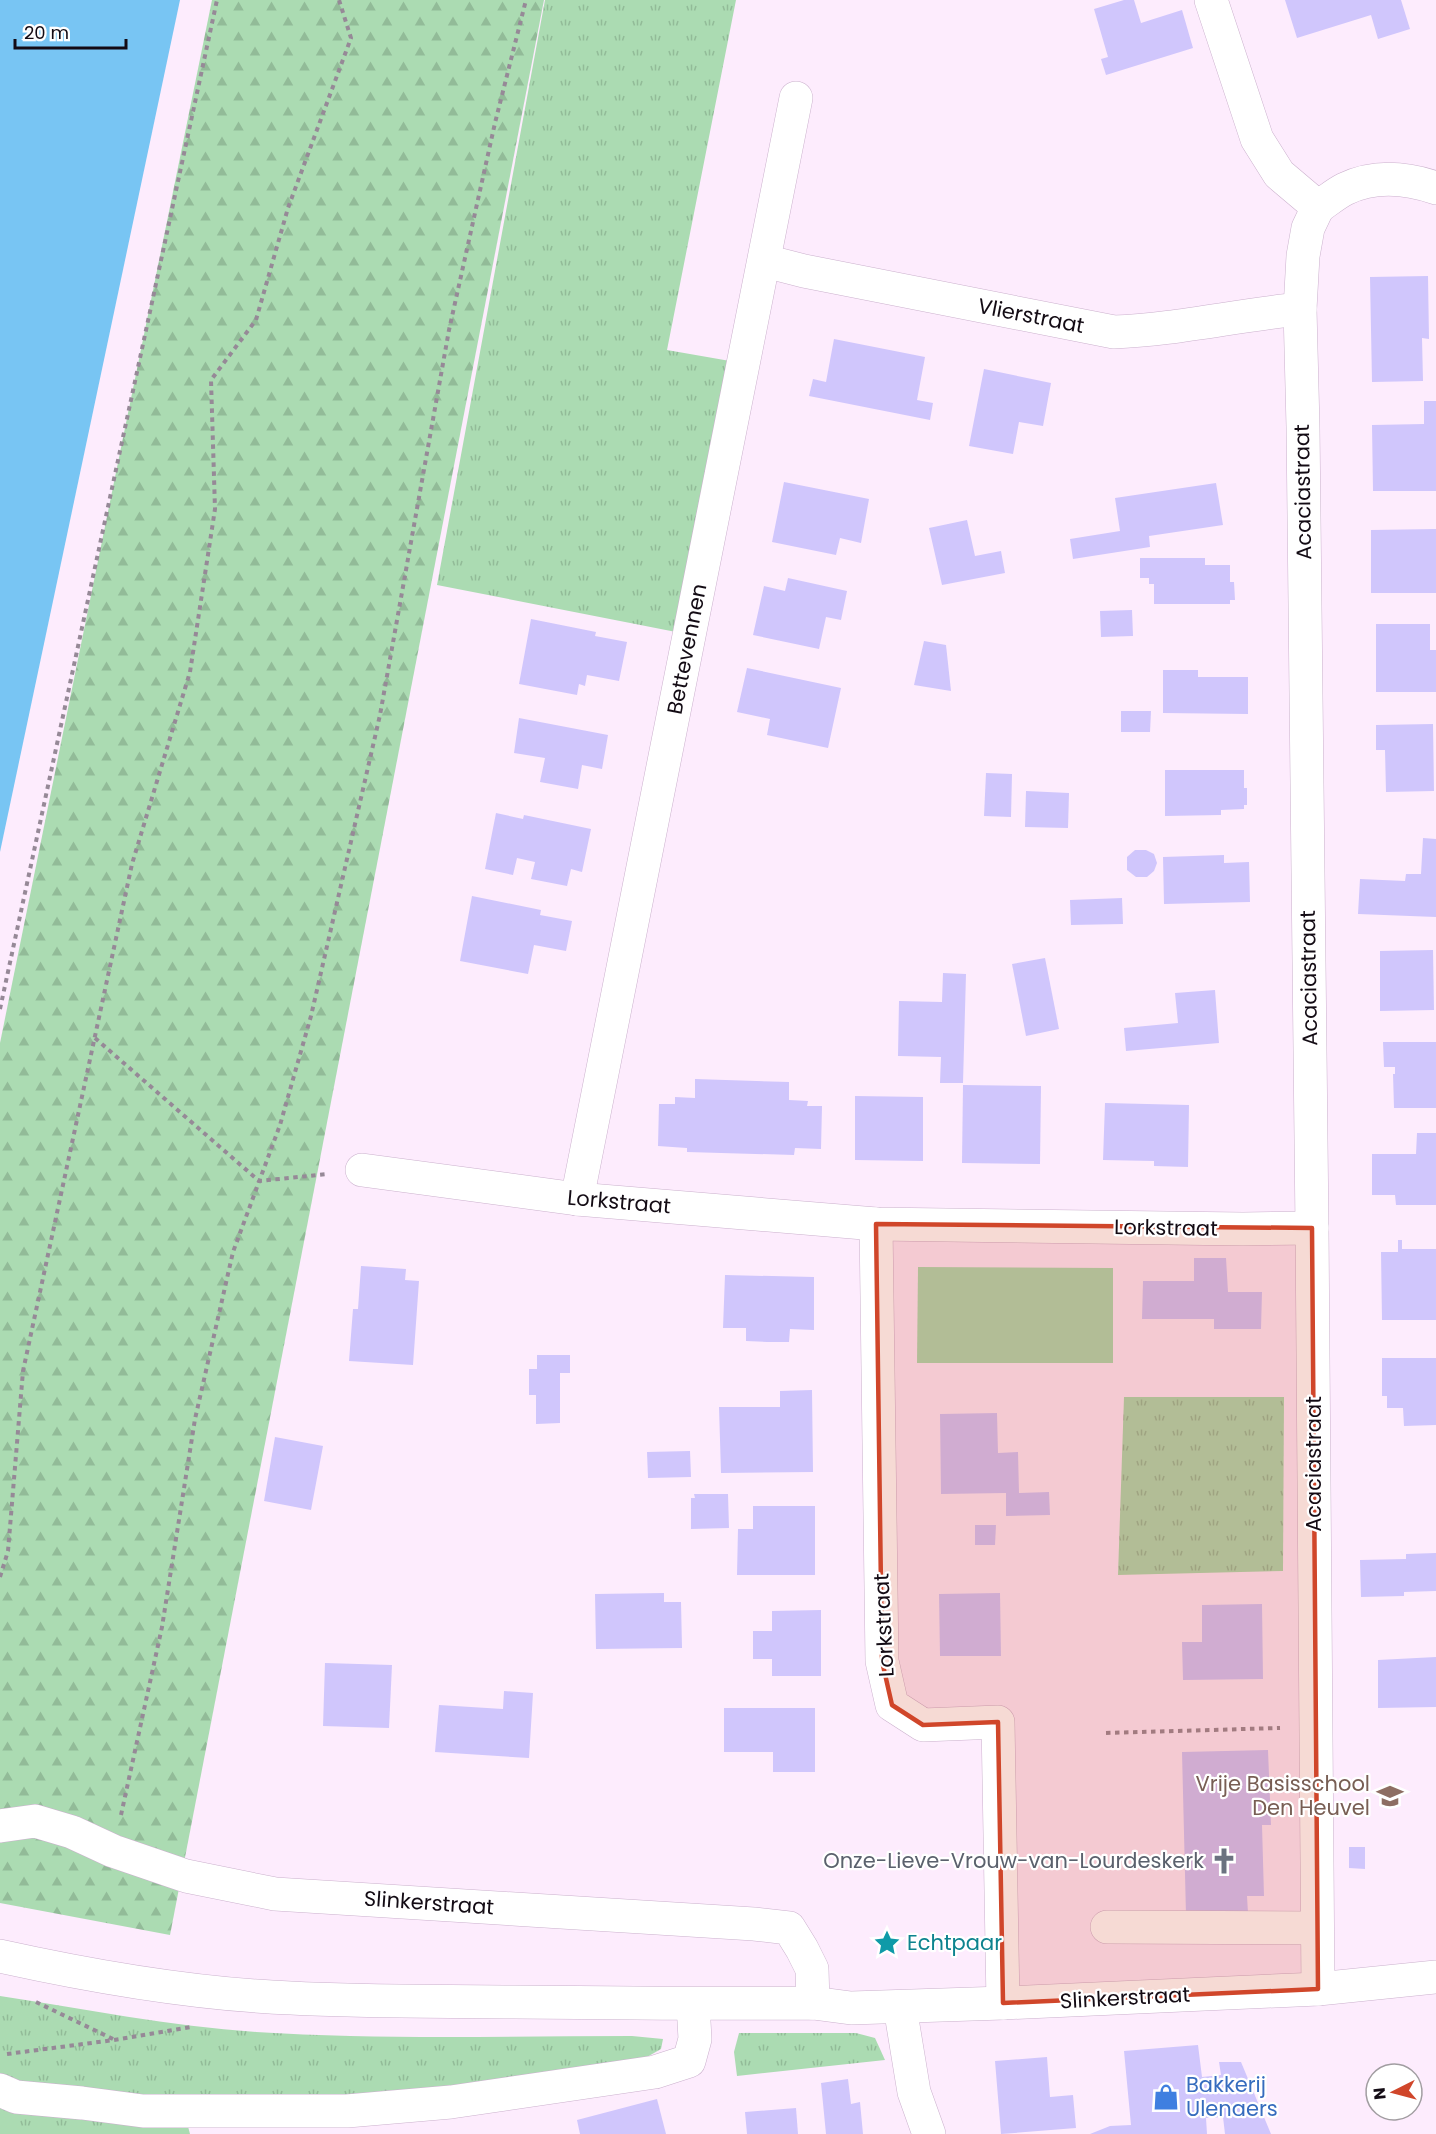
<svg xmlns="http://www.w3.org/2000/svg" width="1436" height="2134" viewBox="0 0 1436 2134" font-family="Poppins,sans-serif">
	<defs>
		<pattern id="grass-tufts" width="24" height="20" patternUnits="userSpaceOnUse" patternTransform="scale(1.5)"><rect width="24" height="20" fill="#abdbb2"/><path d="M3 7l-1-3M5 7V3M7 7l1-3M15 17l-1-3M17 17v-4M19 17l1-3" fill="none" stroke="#92bb98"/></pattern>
		<pattern id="forest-firs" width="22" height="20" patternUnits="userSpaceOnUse" patternTransform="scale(1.5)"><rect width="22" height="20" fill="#abdbb2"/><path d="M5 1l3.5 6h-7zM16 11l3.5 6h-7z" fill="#92bb98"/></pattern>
	</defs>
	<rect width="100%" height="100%" fill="#fdecfd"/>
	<!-- grass -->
	<g fill="url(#grass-tufts)">
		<path d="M545 0H736L667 350 730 361 676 632 437 585Z"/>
		<path d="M1124 1397H1284L1283 1571 1118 1575Z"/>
		<path d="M0 1996C85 2009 170 2026 256 2032 381 2040 507 2036 632 2036L663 2039 661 2049 633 2065 352 2102 180 2096 190 2134H0Z"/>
		<path d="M739 2033H856L875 2038 885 2060 737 2076 734 2052Z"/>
	</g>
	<!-- forest -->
	<path fill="url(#forest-firs)" d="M212 0H544L170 1935 0 1903V1043Z"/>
	<!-- pitch -->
	<path fill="#abdbb2" d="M918 1267 1113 1268V1363H917Z"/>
	<!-- water -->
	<path fill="#78c5f3" d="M0 0H180L0 852Z"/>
	<!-- building -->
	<g fill="#d0c6fc">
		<path d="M1124 0H1134L1141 23 1182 10 1193 48 1106 75 1101 59 1108 57 1094 9Z"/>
		<path d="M1285 0H1401L1410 29 1378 39 1371 15 1297 38Z"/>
		<path d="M1428 276 1429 339 1422 338 1423 381 1372 382 1370 277Z"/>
		<path d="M834 339 925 357 917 400 933 403 930 420 809 396 813 379 826 382Z"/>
		<path d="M984 369 1051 383 1043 426 1019 422 1013 454 969 446Z"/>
		<path d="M1424 401H1436V491H1373L1372 425 1424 424Z"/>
		<path d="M784 482 869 499 861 543 840 538 836 555 772 542Z"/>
		<path d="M1216 483 1223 525 1149 536 1150 547 1073 559 1070 539 1120 531 1115 498Z"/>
		<path d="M967 520 975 556 1001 551 1005 573 942 585 929 528Z"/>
		<path d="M1436 529V593H1371V530Z"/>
		<path d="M1140 558H1205V565H1230V582H1234L1235 600H1230V604H1154V584H1149V578H1140Z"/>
		<path d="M788 578 847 591 841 620 826 617 819 649 753 635 764 586 785 591Z"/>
		<path d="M1132 610 1133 636 1101 637 1100 611Z"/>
		<path d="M531 619 596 632 595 636 627 642 619 681 587 675 585 686 579 684 577 695 519 684Z"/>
		<path d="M1376 624H1430V650H1436V692H1376Z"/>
		<path d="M924 641 946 645 951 691 914 685Z"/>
		<path d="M747 668 841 688 828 748 767 735 770 719 737 712Z"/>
		<path d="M1163 670H1198V677H1248V714L1163 713Z"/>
		<path d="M1121 711H1151L1150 732H1121Z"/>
		<path d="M519 718 608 735 602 769 582 765 578 789 540 782 545 758 514 753Z"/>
		<path d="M1433 724 1434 791 1386 792 1385 750H1376V725Z"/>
		<path d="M1165 770H1244V788H1247V805H1244V809L1221 810V815L1165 816Z"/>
		<path d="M986 773 1012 774 1011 817 984 816Z"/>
		<path d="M1026 791 1069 793 1068 828 1025 827Z"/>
		<path d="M496 813 523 819 524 815 591 829 582 872 571 869 567 886 531 879 535 862 517 858 513 875 485 869Z"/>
		<path d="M1423 838 1436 839V917L1358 914 1360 879 1405 881 1406 874H1421Z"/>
		<path d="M1135 850H1146L1154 854 1157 863 1154 871 1147 877H1136L1127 870V857Z"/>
		<path d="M1224 855V863L1249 862 1250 902 1164 904 1163 857Z"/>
		<path d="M472 896 541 910 540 915 572 921 566 951 534 945 528 974 460 961Z"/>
		<path d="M1122 898 1123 924 1071 925 1070 900Z"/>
		<path d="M1433 950 1434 1010 1380 1011V951Z"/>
		<path d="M1045 958 1059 1029 1026 1036 1012 964Z"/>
		<path d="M943 973 966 974 963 1083H940L941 1057 898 1056 899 1001 942 1002Z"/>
		<path d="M1215 990 1219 1043 1126 1051 1124 1028 1178 1023 1175 993Z"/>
		<path d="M1383 1042H1436V1108H1394L1393 1074H1395V1067H1384Z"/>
		<path d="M695 1079 789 1082V1100L808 1101 807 1106H822L821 1149 795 1148 794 1155 687 1152V1148L658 1146 659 1104H675V1097L695 1098Z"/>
		<path d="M963 1085 1041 1086 1040 1164 962 1163Z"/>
		<path d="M855 1096 923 1097V1161L855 1160Z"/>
		<path d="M1105 1103 1189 1105 1188 1167 1154 1166V1161L1103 1160Z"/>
		<path d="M1417 1133H1436V1205H1396L1395 1195H1372V1154H1416Z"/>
		<path d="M1398 1240H1402V1249H1436V1320H1382L1381 1252H1398Z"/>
		<path d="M1194 1258H1226L1228 1292H1262L1261 1329H1214V1319H1142L1143 1281H1194Z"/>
		<path d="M361 1266 406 1269 405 1280 419 1281 413 1365 349 1361 353 1309H358Z"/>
		<path d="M725 1275 814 1277V1330L790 1329 789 1342H767L746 1341V1328H723Z"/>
		<path d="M537 1355H570V1373H560V1423L536 1424V1395H529V1369H537Z"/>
		<path d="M1382 1358H1436V1425L1404 1426 1403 1408H1387V1396H1382Z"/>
		<path d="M812 1390 813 1472 721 1473 719 1407H780V1391Z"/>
		<path d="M997 1413 998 1453 1018 1452 1019 1493 1049 1492 1050 1515 1006 1516V1493L941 1494 940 1414Z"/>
		<path d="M275 1437 323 1446 311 1510 264 1501Z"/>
		<path d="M690 1451 691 1477 648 1478 647 1452Z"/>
		<path d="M694 1494H728L729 1528 691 1529V1498H695Z"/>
		<path d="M753 1506H815V1575H737L738 1529H753Z"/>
		<path d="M975 1525H996L995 1545H975Z"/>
		<path d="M1436 1553V1591L1404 1592V1596L1361 1597 1360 1560 1406 1559V1554Z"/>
		<path d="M664 1593V1602H681L682 1648 596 1649 595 1594Z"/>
		<path d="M1000 1593 1001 1656H940L939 1594Z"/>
		<path d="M1262 1604 1263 1679 1183 1680 1182 1642H1202V1605Z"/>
		<path d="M821 1610V1676H772V1659H753V1631H772V1611Z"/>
		<path d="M1436 1657V1707L1378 1708V1660Z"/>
		<path d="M325 1663 392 1665 389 1728 323 1726Z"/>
		<path d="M504 1691 533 1693 529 1758 435 1752 439 1705 503 1709Z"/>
		<path d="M724 1708H815V1772H773V1752H724Z"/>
		<path d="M1268 1750 1271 1825H1262L1264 1896H1247L1248 1913 1186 1915 1182 1752Z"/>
		<path d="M1349 1847H1365V1869L1349 1868Z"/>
		<path d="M1198 2045 1202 2077 1221 2075 1219 2062H1241L1271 2134H1225L1223 2117 1206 2118 1207 2134H1090L1110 2126 1131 2125 1124 2051Z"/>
		<path d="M1047 2057 1050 2097 1073 2095 1076 2128 1001 2134 995 2061Z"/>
		<path d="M848 2079 851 2104 860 2102 863 2134H826L821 2083Z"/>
		<path d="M657 2099 666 2134H580L577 2120Z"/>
		<path d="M796 2108 798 2134H747L745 2112Z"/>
	</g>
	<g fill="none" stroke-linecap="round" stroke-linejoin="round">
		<!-- minor casing -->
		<g stroke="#cbb1cd" stroke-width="34">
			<g id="minor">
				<path d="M1211 0 1257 139 1279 174 1318 207"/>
				<path d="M1318 207 1308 228 1303 256 1300 309 1303 427 1312 1228 1318 1989"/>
				<path d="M1318 207C1326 202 1335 194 1345 189 1374 175 1407 178 1436 188"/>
				<path d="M765 261 804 271 1114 332C1174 330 1238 315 1300 309"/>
				<path d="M362 1170 577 1199 876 1224 1243 1229 1312 1228"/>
				<path d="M577 1199 796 98"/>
				<path d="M876 1224 882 1661 892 1705 923 1725 998 1722 1003 2003"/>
				<path d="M0 1826 35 1821 72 1832 113 1851 186 1876 275 1894 754 1924 789 1928 802 1949 812 1969 813 2003"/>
				<path d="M1107 1927 1317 1928"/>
				<path d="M0 1956C95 1977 194 1994 291 1998 365 2002 440 2001 514 2002 613 2003 713 2004 813 2003L851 2008 1003 2003 1318 1989 1436 1977"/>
				<path d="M900 2007 914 2092 929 2134"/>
				<path d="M0 2090 16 2097 82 2103 143 2111H347L451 2102 655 2072 689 2061 695 2039 693 2004"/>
			</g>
		</g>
		<!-- path -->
		<g stroke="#968997" stroke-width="4" stroke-dasharray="4.5 4.5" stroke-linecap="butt">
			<path d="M0 1009 217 0"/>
			<path d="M95 1038 259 1181 328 1174"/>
			<path d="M0 1577 8 1551 23 1371 132 864 190 672 215 509 211 380 256 320 288 208 351 38 339 0"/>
			<path d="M1106 1733 1280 1728"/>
			<path d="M121 1815 162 1627 195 1419 233 1252 280 1125 311 1016 380 715 449 330 495 123 526 0"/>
			<path d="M36 2002 113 2039"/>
			<path d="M7 2054 114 2040 191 2027"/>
		</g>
		<!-- minor -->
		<use href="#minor" stroke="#fff" stroke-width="33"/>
	</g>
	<!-- marked area -->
	<path fill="#d0462a" fill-opacity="0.2" stroke="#d0462a" stroke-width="4.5" stroke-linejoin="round" d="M876 1224 1312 1228 1318 1989 1003 2003 998 1722 923 1725 892 1705 882 1661Z"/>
	<!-- icons -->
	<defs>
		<g id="school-bare" transform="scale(2.07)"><path d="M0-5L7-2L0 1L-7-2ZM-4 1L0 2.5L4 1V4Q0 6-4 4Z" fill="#8d6e63" stroke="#fff" stroke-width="2.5" paint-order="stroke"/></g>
		<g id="church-bare" transform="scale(2.07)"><path d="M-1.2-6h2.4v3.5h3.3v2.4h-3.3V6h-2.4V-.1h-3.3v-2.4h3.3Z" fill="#6b7280" stroke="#fff" stroke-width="2.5" paint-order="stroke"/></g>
		<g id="sight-bare" transform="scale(2.07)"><path d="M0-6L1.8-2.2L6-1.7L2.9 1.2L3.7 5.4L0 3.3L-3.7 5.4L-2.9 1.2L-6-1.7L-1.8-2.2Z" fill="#0f9aa8" stroke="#fff" stroke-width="2.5" paint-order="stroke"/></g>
		<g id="shop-bare" transform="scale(2.07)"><path d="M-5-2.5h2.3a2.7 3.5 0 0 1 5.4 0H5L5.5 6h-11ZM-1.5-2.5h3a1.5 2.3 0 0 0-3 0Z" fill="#3f7fe0" stroke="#fff" stroke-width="2.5" paint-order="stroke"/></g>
	</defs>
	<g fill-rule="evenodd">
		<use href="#school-bare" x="1390" y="1796"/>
		<use href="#church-bare" x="1224" y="1861"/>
		<use href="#sight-bare" x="887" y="1943"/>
		<use href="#shop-bare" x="1166" y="2097"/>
	</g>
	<g text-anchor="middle" stroke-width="4.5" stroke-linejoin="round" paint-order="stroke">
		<!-- street labels -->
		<g font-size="21" fill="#130b14" stroke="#fff">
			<text transform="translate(1031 316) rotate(11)" y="7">Vlierstraat</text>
			<text transform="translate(1303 492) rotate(-91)" y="7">Acaciastraat</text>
			<text transform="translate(687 649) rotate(-79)" y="7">Bettevennen</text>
			<text transform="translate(1309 978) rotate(-91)" y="7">Acaciastraat</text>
			<text transform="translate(619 1202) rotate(5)" y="7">Lorkstraat</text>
			<text transform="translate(1166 1228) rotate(1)" y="7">Lorkstraat</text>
			<text transform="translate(1314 1464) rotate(-90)" y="7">Acaciastraat</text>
			<text transform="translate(884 1625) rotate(-93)" y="7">Lorkstraat</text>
			<text transform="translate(429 1903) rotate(4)" y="7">Slinkerstraat</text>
			<text transform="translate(1125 1998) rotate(-3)" y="7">Slinkerstraat</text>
		</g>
		<!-- education labels -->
		<g font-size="21" fill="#785e54" stroke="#fff" text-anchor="end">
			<text x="1370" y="1791">Vrije Basisschool<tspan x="1370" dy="24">Den Heuvel</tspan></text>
		</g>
		<!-- worship labels -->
		<g font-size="21" fill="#5b616d" stroke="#fff" text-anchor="end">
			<text x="1204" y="1868">Onze-Lieve-Vrouw-van-Lourdeskerk</text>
		</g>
		<!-- culture labels -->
		<g font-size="21" fill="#0d838f" stroke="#fff" text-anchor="start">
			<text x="907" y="1950">Echtpaar</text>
		</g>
		<!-- shop labels -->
		<g font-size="21" fill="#366cbe" stroke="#fff" text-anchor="start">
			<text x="1186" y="2092">Bakkerij<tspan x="1186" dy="24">Ulenaers</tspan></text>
		</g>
	</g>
	<!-- north arrow -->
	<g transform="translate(1394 2092) rotate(264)"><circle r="28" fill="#ffffff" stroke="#a19da1" stroke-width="1.5"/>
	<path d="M0-4.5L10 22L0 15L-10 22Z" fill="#d0462a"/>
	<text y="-9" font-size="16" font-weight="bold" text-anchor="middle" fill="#130b14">N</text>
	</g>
	<!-- scale -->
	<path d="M15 39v9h111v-9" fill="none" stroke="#130b14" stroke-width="3"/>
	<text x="24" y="39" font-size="18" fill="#130b14" stroke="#ffffff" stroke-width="4.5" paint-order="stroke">20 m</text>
</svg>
